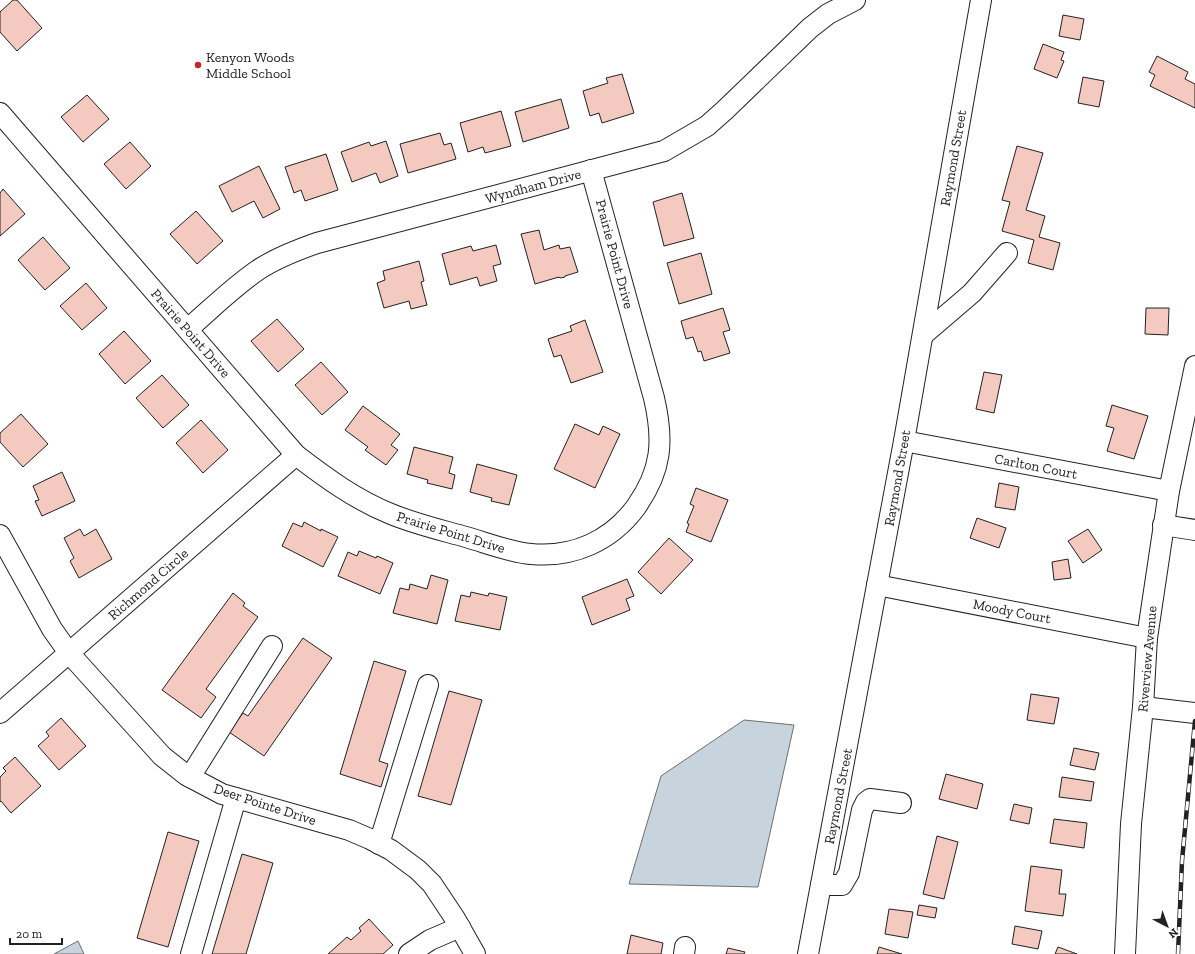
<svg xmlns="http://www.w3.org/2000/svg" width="1195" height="954" viewBox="0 0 1195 954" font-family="'Zilla Slab',serif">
	<rect width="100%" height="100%" fill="#fff"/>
	<!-- water -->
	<g fill="#c7d3dd" stroke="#6f6f6f">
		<path d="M744 720 794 725 758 887 629 884 661 776Z"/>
		<path d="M78 941 84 954H54Z"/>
	</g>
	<!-- building -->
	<g fill="#f3c9c0" stroke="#222">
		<path d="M13 0H17L42 28 17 51 0 32V12Z"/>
		<path d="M1063 15 1084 19 1080 40 1059 36Z"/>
		<path d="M1043 44 1064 52 1061 60 1064 61 1057 78 1034 69Z"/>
		<path d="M1157 56 1188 72 1185 79 1195 84V108L1150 86 1155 75 1149 72Z"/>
		<path d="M622 74 634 113 602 123 599 113 590 116 583 91 608 83 606 78Z"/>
		<path d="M1083 77 1104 81 1099 107 1078 103Z"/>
		<path d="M87 95 109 119 83 142 61 117Z"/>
		<path d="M561 99 569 128 523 142 515 112Z"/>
		<path d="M501 111 511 146 485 153 483 147 468 152 460 123Z"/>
		<path d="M440 133 444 145 451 143 456 159 408 173 400 144Z"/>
		<path d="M386 141 398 176 380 183 376 173 352 182 341 152 369 142 371 146Z"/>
		<path d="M130 142 151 166 126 189 104 164Z"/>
		<path d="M1017 146 1043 153 1026 210 1045 216 1039 237 1060 243 1053 270 1028 263 1034 240 1002 231 1010 202 1002 200Z"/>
		<path d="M326 154 338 190 305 201 301 190 294 193 285 167Z"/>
		<path d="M259 166 280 209 263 218 254 201 232 212 219 186Z"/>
		<path d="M3 189 25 214 0 236V193Z"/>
		<path d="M682 193 694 238 664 246 653 202Z"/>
		<path d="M196 211 223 241 197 264 170 234Z"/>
		<path d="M539 230 544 250 559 245 560 249 570 247 578 272 565 276V277L560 278 559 277 535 284 521 234Z"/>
		<path d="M43 237 70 268 45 290 18 260Z"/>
		<path d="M496 245 501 264 493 266 497 281 480 286 477 277 450 285 442 254 471 246 473 251Z"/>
		<path d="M701 253 712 294 679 304 667 263Z"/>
		<path d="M419 261 424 281 421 282 427 305 411 309 409 301 384 308 377 283 385 280 383 271Z"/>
		<path d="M86 283 107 308 82 330 60 306Z"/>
		<path d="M723 308 730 330 723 332 730 353 704 361 701 351 698 352 693 337 686 339 681 321Z"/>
		<path d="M1146 308H1169L1168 335 1145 334Z"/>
		<path d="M277 319 304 349 278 372 251 341Z"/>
		<path d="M585 320 603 372 571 383 561 355 554 357 548 339 572 331 570 326Z"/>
		<path d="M124 331 151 361 125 384 99 354Z"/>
		<path d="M321 362 348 392 322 415 295 385Z"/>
		<path d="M984 372 1002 375 994 413 976 409Z"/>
		<path d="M162 375 189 405 163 428 136 398Z"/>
		<path d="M1112 405 1148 416 1134 459 1107 451 1114 428 1106 426Z"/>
		<path d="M363 406 400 434 391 445 398 450 386 465 365 450 368 447 345 430Z"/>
		<path d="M21 414 48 444 23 467 0 442V433Z"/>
		<path d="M201 420 228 450 203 473 176 443Z"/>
		<path d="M575 424 599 435 603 426 620 434 595 488 554 469Z"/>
		<path d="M414 447 453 457 449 473 455 475 452 489 427 483 428 480 407 474Z"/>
		<path d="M477 464 517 475 509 505 491 501 492 498 470 492Z"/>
		<path d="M62 472 75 501 42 516 35 501 39 500 33 486Z"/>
		<path d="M999 483 1019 487 1015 510 995 507Z"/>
		<path d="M696 488 728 500 711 542 686 532 689 524 687 523 694 506 690 504Z"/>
		<path d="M977 518 1006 528 999 548 970 538Z"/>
		<path d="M304 522 321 531V529L338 537 323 567 282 546 293 523 302 527Z"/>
		<path d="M80 529 84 536 96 529 112 559 79 578 70 561 74 558 64 538Z"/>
		<path d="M1088 529 1102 550 1083 563 1068 541Z"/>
		<path d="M669 538 693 560 661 594 638 572Z"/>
		<path d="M359 551 376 558 377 556 393 563 380 594 338 576 348 552 357 556Z"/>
		<path d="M1068 559 1071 578 1054 580 1052 562Z"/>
		<path d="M431 575 448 580 437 624 393 613 400 588 409 590 410 584 427 589Z"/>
		<path d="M627 579 634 596 626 599 630 610 592 625 582 597Z"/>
		<path d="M471 592 488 596 489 593 507 597 500 630 455 621 461 595 470 597Z"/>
		<path d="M233 593 245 603 243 606 258 617 206 689 216 697 201 718 162 690Z"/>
		<path d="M303 638 332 658 264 756 229 732 243 713 248 716Z"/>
		<path d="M374 661 406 671 379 761 388 764 381 787 340 774Z"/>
		<path d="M449 691 482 700 451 805 418 796Z"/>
		<path d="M1031 694 1059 698 1054 724 1027 720Z"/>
		<path d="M61 718 86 746 59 770 38 746 49 736 46 732Z"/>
		<path d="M1074 748 1099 753 1095 770 1070 765Z"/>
		<path d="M15 757 41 786 11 813 1 801 0 802V777L6 771 3 768Z"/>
		<path d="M946 774 983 784 977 809 939 799Z"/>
		<path d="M1062 777 1094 782 1091 801 1059 797Z"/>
		<path d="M1014 804 1032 808 1029 824 1010 820Z"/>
		<path d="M1054 819 1087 823 1084 848 1050 843Z"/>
		<path d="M168 832 199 841 168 947 137 938Z"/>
		<path d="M937 836 958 842 944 899 923 894Z"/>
		<path d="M242 854 273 863 246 954H212Z"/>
		<path d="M1031 866 1062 870 1059 894H1066L1063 916 1025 911Z"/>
		<path d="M919 905 937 908 935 918 917 915Z"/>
		<path d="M889 909 913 912 908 938 885 934Z"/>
		<path d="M369 919 393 945 383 954H328L347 937 351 940 361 931 359 928Z"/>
		<path d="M1015 926 1042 931 1038 949 1012 944Z"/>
		<path d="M631 935 663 943 661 954H627Z"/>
		<path d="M879 947 902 954H877Z"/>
		<path d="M1058 947 1077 954H1055Z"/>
		<path d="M728 948 745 952 744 954H726Z"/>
	</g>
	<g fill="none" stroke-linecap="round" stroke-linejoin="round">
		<!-- minor casing -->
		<g stroke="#222" stroke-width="22">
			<g id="minor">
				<path d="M0 113 296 455C326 478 356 500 391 514 415 524 441 530 466 537 487 543 509 552 531 554 573 558 611 541 636 507 662 470 664 441 654 398L591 170"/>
				<path d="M188 329C211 309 233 287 258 270 276 258 297 250 317 243L664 151 707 126 725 110 810 28 828 14 855 0"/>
				<path d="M923 335 972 293 1007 253"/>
				<path d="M904 441 1169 491"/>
				<path d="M1163 525 1195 530"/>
				<path d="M0 535 52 629 69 653 162 756 186 775 222 794 349 830 370 839 391 850 418 870 432 884 454 917 475 954"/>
				<path d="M877 585 1147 638"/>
				<path d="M1143 707 1195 713"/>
				<path d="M0 713 296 455"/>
				<path d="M190 777 272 646"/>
				<path d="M379 844 428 685"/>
				<path d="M821 885H842L849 873 862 810 866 802 870 799 901 803"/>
				<path d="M191 954 236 798"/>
				<path d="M409 954 430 940 460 927"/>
				<path d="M684 954 685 947"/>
				<path d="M808 954 904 441 981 0"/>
				<path d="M1125 954 1131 824 1143 707 1147 638 1169 491 1195 366"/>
			</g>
		</g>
		<!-- minor -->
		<use href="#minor" stroke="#fff" stroke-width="20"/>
		<!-- rail casing -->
		<g stroke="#222" stroke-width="4.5">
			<path id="rail" d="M1178 954 1182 861 1195 721"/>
		</g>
		<!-- rail -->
		<use href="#rail" stroke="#fff" stroke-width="3" stroke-dasharray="9" stroke-linecap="butt"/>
	</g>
	<!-- markers -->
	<circle fill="#c62828" stroke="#fff" stroke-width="1.5" cx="198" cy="65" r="4"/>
	<g text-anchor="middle" stroke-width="3" stroke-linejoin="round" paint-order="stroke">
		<!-- poi labels -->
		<g font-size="14" fill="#222" stroke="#fff" text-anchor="start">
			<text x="206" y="62">Kenyon Woods<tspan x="206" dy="16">Middle School</tspan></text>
		</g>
		<!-- street labels -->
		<g font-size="14" fill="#222" stroke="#fff">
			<text transform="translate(953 158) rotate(-80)" y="5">Raymond Street</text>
			<text transform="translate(533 186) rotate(-15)" y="5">Wyndham Drive</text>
			<text transform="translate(615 254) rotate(75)" y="5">Prairie Point Drive</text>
			<text transform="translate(191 333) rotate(49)" y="5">Prairie Point Drive</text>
			<text transform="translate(1036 466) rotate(11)" y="5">Carlton Court</text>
			<text transform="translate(897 478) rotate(-80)" y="5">Raymond Street</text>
			<text transform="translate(451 532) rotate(17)" y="5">Prairie Point Drive</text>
			<text transform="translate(148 584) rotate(-41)" y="5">Richmond Circle</text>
			<text transform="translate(1012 611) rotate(11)" y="5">Moody Court</text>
			<text transform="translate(1147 659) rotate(-85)" y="5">Riverview Avenue</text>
			<text transform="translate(838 796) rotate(-79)" y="5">Raymond Street</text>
			<text transform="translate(265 804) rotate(18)" y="5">Deer Pointe Drive</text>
		</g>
	</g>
	<!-- north arrow -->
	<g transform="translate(1167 926) rotate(139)" stroke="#ffffff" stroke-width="3" paint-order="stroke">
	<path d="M0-3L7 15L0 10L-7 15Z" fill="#222222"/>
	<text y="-6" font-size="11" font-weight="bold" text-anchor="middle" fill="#222222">N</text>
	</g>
	<!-- scale -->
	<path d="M10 938v6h52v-6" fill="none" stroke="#222222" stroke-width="2"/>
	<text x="16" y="938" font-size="12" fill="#222222" stroke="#ffffff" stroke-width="3" paint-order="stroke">20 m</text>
</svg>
